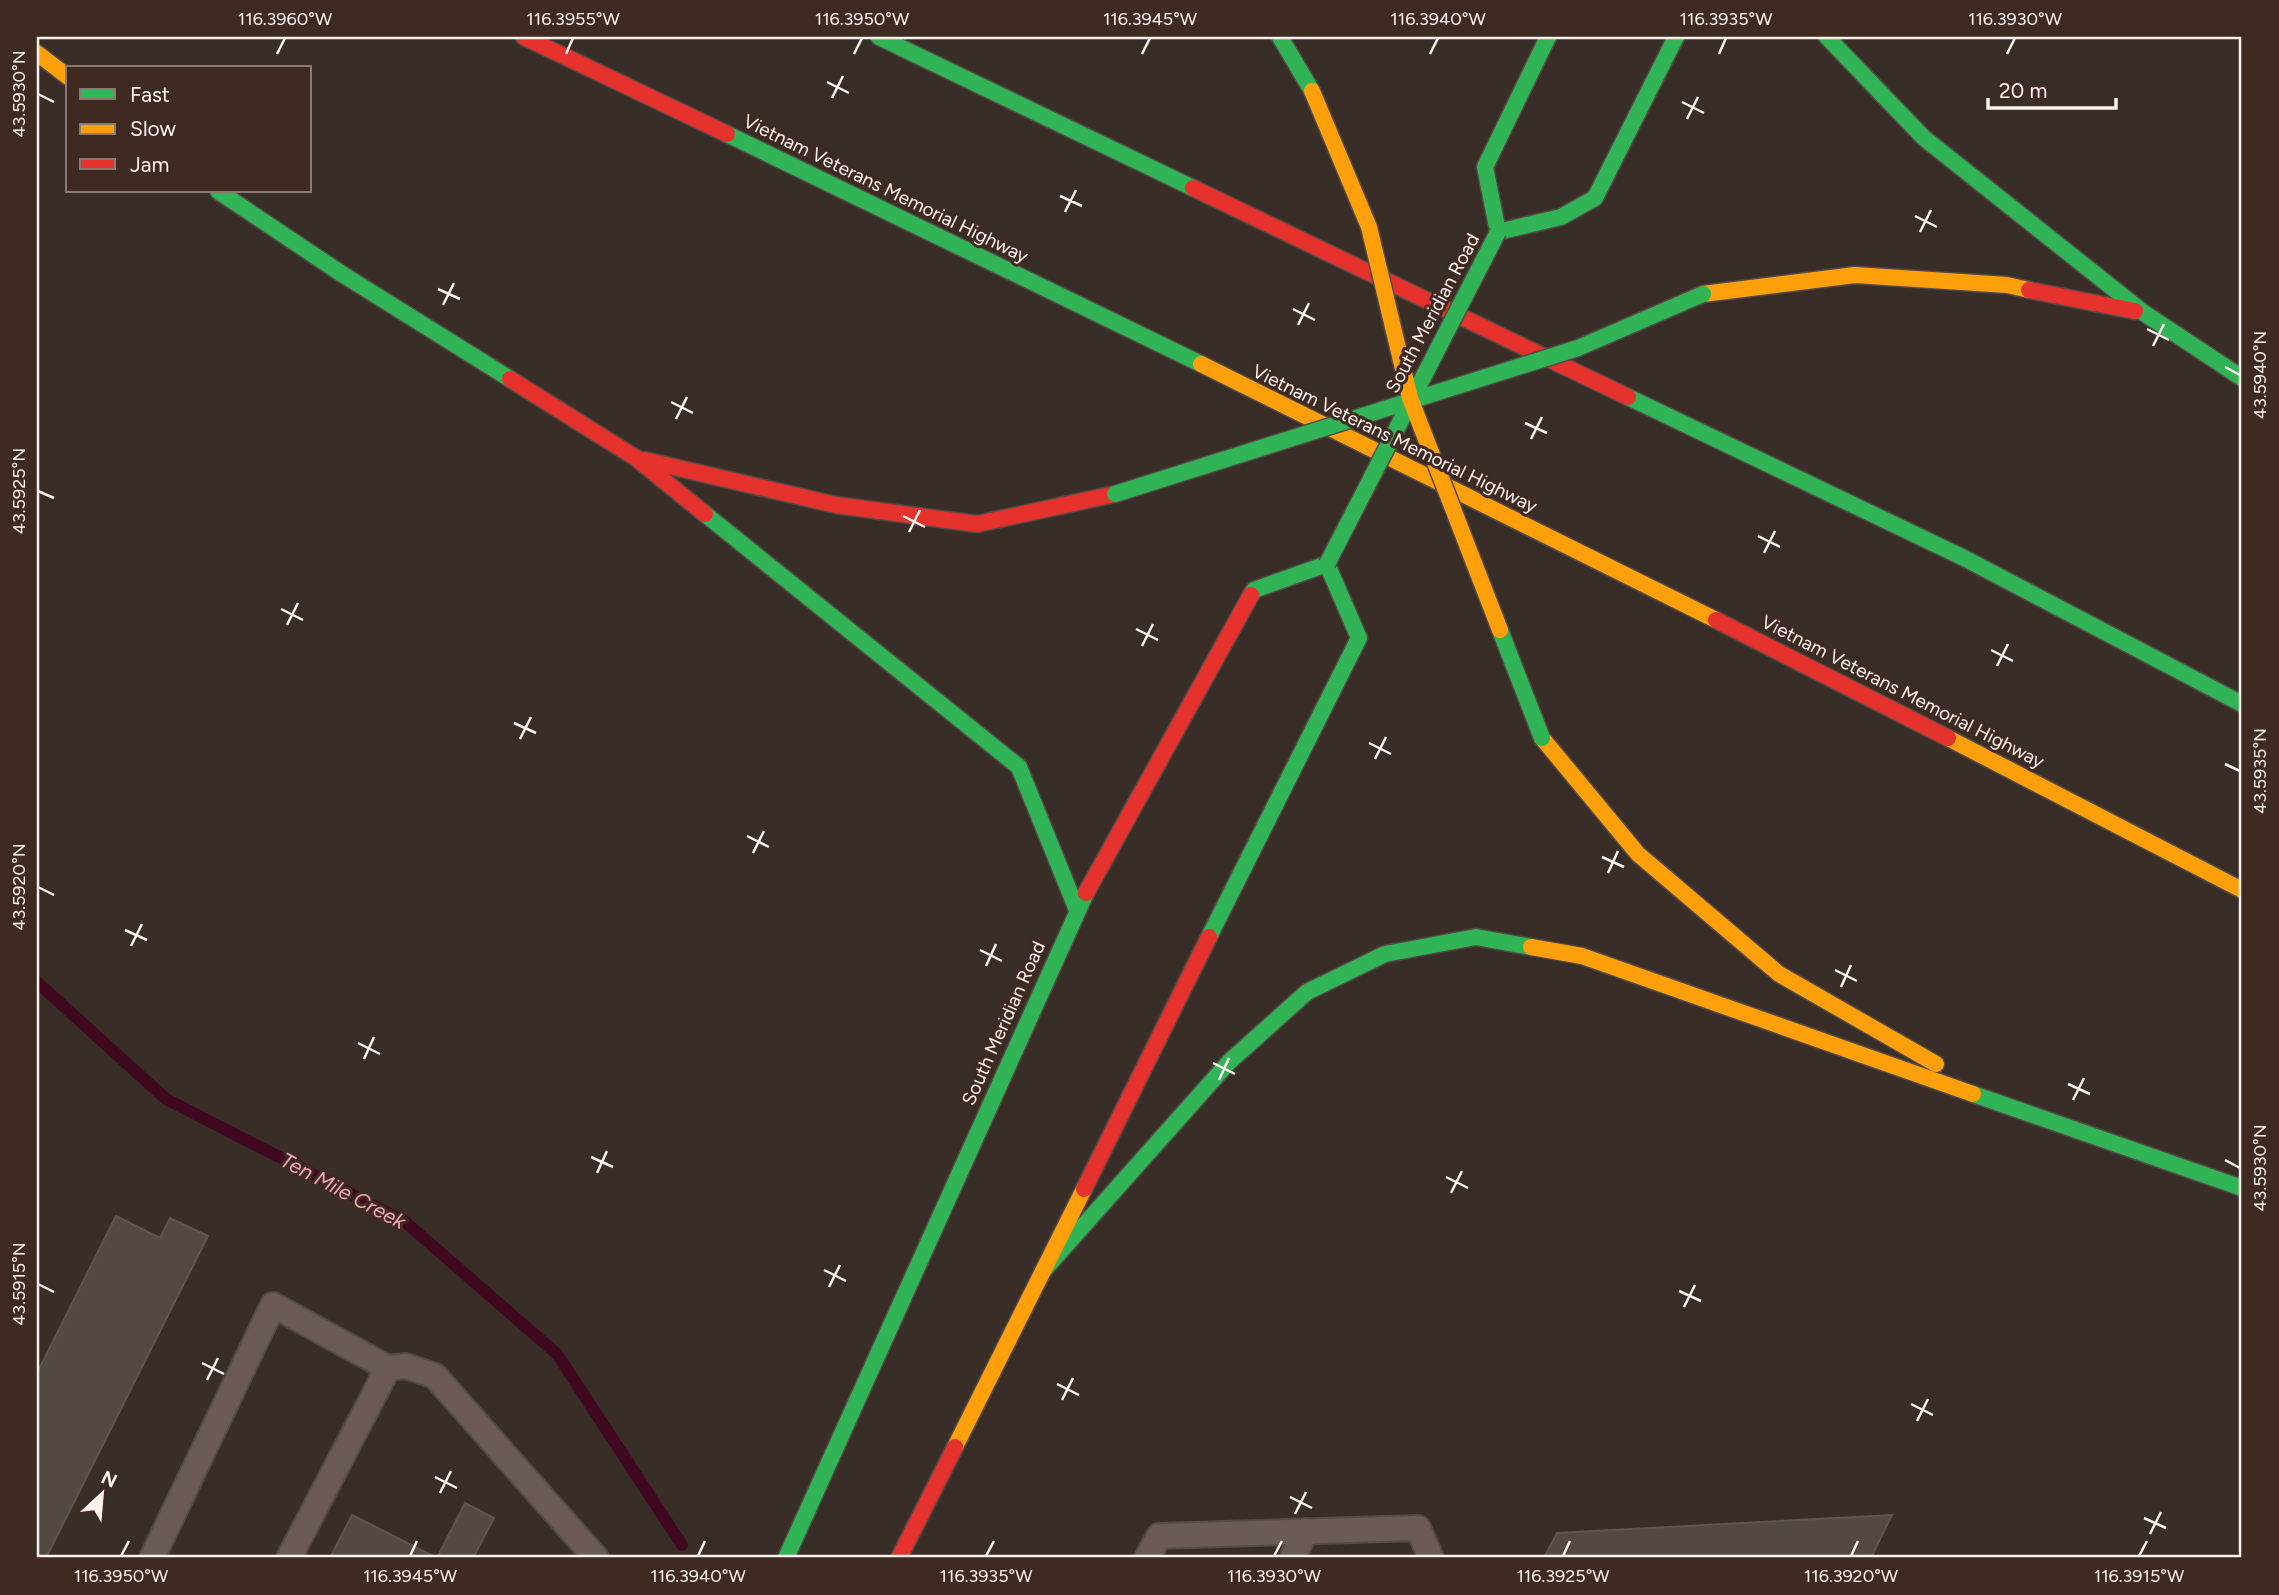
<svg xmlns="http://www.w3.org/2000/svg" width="2279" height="1595" viewBox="0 0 2279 1595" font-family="Figtree,sans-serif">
	<rect width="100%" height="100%" fill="#392d28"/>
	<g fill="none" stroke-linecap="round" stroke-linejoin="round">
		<!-- stream -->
		<path stroke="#3f081f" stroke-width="12" d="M37 982 166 1099 404 1221 557 1354 682 1545"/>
	</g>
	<!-- building -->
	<g fill="#524944" stroke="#5d554f" stroke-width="2">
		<path d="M116 1216 160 1238 170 1218 208 1236 46 1558H37V1373Z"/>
		<path d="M465 1503 494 1518 473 1558H437Z"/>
		<path d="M352 1515 437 1558H330Z"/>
		<path d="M1892 1515 1871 1558H1544L1557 1533Z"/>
	</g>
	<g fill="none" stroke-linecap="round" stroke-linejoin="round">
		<!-- lane casing -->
		<g stroke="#534945" stroke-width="28">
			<g id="lane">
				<path d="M152 1558 273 1305 388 1368"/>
				<path d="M289 1558 388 1368 406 1366 435 1376 596 1558"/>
				<path d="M1147 1558 1159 1536 1418 1528 1431 1558"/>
				<path d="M1292 1558 1306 1531"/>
			</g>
		</g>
		<!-- fast casing -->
		<g stroke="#534945" stroke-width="19">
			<g id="fast">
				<path d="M879 37 1193 188"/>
				<path d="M1280 37 1312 91"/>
				<path d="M1548 37 1485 167 1498 232 1561 217 1595 198 1676 37"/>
				<path d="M1827 37 1924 138 2144 313 2242 378"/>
				<path d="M727 134 1201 364"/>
				<path d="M218 191 342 274 510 379"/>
				<path d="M1628 397 1964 558 2242 704"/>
				<path d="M705 514 1019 767 1077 910"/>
				<path d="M1209 937 1359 638 1327 564 1254 590 1251 595"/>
				<path d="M1973 1094 2242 1188"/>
				<path d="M1043 1271 1229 1062 1307 992 1385 954 1476 937 1531 947"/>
				<path d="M786 1558 1086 893"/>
			</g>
		</g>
		<!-- slow casing -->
		<g stroke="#534945" stroke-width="19">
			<g id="slow">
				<path d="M37 53 68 77"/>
				<path d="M1703 294 1855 275 2007 285 2029 290"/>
				<path d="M1201 364 1716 620"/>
				<path d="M1542 738 1638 854 1779 974 1936 1064"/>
				<path d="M1948 738 2242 890"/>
				<path d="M1531 947 1582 956 1973 1094"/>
				<path d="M955 1447 1084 1189"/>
			</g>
		</g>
		<!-- jam casing -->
		<g stroke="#534945" stroke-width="19">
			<g id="jam">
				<path d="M524 37 727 134"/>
				<path d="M1193 188 1628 397"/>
				<path d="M2029 290 2135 311"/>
				<path d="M510 379 636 458 705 514"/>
				<path d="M644 460 836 505 977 524 1115 494"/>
				<path d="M1716 620 1948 738"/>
				<path d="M1086 893 1251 595"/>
				<path d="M1084 1189 1209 937"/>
				<path d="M899 1558 955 1447"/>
			</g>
		</g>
		<!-- lane -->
		<use href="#lane" stroke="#6b5a58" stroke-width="24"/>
		<!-- fast -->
		<use href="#fast" stroke="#30b455" stroke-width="16"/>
		<!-- slow -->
		<use href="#slow" stroke="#ff9f0a" stroke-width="16"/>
		<!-- jam -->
		<use href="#jam" stroke="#e5322d" stroke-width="16"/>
		<!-- fast-bridge casing -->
		<g stroke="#534945" stroke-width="19" stroke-linecap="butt">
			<g id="fast-bridge">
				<path d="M1115 494 1578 348 1703 294"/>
				<path d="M1327 564 1498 232"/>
				<path d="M1500 630 1542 738"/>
			</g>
		</g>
		<!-- slow-bridge casing -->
		<g stroke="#534945" stroke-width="19" stroke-linecap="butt">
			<path id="slow-bridge" d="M1312 91 1369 227 1410 398 1500 630"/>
		</g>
		<!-- fast-bridge -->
		<use href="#fast-bridge" stroke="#30b455" stroke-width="16"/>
		<!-- slow-bridge -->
		<use href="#slow-bridge" stroke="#ff9f0a" stroke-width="16"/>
	</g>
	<!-- ticks -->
	<path fill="none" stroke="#fef2ee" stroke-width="2.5" d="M277 54 285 38M566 54 573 38M854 54 862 38M1142 54 1150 38M1430 54 1438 38M1719 54 1726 38M2007 54 2015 38M827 82 849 93M38 94 54 102M832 98 843 76M1682 102 1704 113M1687 119 1698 97M1060 196 1082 206M1065 212 1076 190M1915 216 1937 227M1920 232 1931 210M438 289 460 299M443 305 454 283M1293 309 1315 320M1298 325 1309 303M2147 329 2169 340M2153 346 2164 324M2225 367 2240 375M671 402 693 413M676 419 687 397M1525 423 1547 433M1531 439 1542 417M38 491 54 498M903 516 925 527M909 532 920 510M1758 536 1780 547M1764 553 1775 531M281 609 303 620M287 625 298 603M1136 629 1158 640M1142 646 1153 624M1991 650 2013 661M1997 666 2008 644M514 723 536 733M520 739 531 717M1369 743 1391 754M1375 759 1386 737M2225 764 2240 771M747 836 769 847M753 853 764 831M1602 857 1624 867M1608 873 1618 851M38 887 54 895M125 930 147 940M131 946 142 924M980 950 1002 961M986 966 996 944M1835 970 1857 981M1841 987 1851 965M358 1043 380 1054M364 1059 374 1037M1213 1063 1235 1074M1219 1080 1229 1058M2068 1084 2090 1094M2073 1100 2084 1078M591 1157 613 1167M2225 1160 2240 1168M597 1173 607 1151M1446 1177 1468 1188M1451 1193 1462 1171M824 1270 846 1281M38 1284 54 1292M829 1287 840 1265M1679 1291 1701 1301M1684 1307 1695 1285M202 1363 224 1374M207 1380 218 1358M1057 1384 1079 1395M1062 1400 1073 1378M1911 1404 1933 1415M1917 1421 1928 1399M435 1477 457 1488M440 1493 451 1471M1290 1497 1312 1508M1295 1514 1306 1492M2144 1518 2166 1528M2150 1534 2161 1512M121 1556 129 1541M410 1556 417 1541M698 1556 705 1541M986 1556 994 1541M1274 1556 1282 1541M1563 1556 1570 1541M1851 1556 1858 1541M2139 1556 2147 1541"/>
	<g text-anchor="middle" stroke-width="6" stroke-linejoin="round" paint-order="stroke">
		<!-- street labels -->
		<g font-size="19" fill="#fef2ee" stroke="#3f2a22">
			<text transform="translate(886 188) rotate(26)" y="7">Vietnam Veterans Memorial Highway</text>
			<text transform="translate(1432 313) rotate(-62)" y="7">South Meridian Road</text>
			<text transform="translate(1395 438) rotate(26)" y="7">Vietnam Veterans Memorial Highway</text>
			<text transform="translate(1903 691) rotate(27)" y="7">Vietnam Veterans Memorial Highway</text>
			<text transform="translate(1003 1023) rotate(-66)" y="7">South Meridian Road</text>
		</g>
		<!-- water labels -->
		<g font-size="21" font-style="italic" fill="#f4a4bb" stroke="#3f2a22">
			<text transform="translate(343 1191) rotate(28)" y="7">Ten Mile Creek</text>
		</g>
	</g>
	<!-- border -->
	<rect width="2279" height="1595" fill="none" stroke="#3f2a22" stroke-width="77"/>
	<!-- legend -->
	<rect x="66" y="66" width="245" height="126" fill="#3f2a22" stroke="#8b7a74" stroke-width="2"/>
	<rect x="80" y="89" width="35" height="10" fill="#30b455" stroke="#8b7a74" stroke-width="2"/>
	<text x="130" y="102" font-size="21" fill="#fef2ee">Fast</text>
	<rect x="80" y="124" width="35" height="10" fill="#ff9f0a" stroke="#8b7a74" stroke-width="2"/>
	<text x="130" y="136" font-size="21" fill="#fef2ee">Slow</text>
	<rect x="80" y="159" width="35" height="10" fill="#e5322d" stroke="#8b7a74" stroke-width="2"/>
	<text x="130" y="172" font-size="21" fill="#fef2ee">Jam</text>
	<!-- north arrow -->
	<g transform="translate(102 1494) rotate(26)" stroke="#3f2a22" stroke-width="5" paint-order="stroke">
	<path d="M0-5L12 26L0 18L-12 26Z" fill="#fef2ee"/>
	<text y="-10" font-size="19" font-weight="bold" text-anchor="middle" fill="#fef2ee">N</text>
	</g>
	<!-- scale -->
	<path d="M1988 98v10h128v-10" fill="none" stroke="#fef2ee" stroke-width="3.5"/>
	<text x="1999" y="98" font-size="21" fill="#fef2ee" stroke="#3f2a22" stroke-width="5" paint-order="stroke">20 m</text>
	<rect x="38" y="38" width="2202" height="1518" fill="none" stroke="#fef2ee" stroke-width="2.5"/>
	<g font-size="18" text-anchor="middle" fill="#fef2ee">
		<text x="285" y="25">116.3960°W</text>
		<text x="573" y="25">116.3955°W</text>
		<text x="862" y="25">116.3950°W</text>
		<text x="1150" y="25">116.3945°W</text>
		<text x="1438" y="25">116.3940°W</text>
		<text x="1726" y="25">116.3935°W</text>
		<text x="2015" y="25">116.3930°W</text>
		<text transform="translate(19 94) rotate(-90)" y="6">43.5930°N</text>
		<text transform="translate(2260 375) rotate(-90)" y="6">43.5940°N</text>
		<text transform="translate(19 491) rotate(-90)" y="6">43.5925°N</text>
		<text transform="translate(2260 771) rotate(-90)" y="6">43.5935°N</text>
		<text transform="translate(19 887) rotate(-90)" y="6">43.5920°N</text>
		<text transform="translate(2260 1168) rotate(-90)" y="6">43.5930°N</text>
		<text transform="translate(19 1284) rotate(-90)" y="6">43.5915°N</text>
		<text x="121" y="1582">116.3950°W</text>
		<text x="410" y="1582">116.3945°W</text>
		<text x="698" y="1582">116.3940°W</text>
		<text x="986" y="1582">116.3935°W</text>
		<text x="1274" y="1582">116.3930°W</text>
		<text x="1563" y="1582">116.3925°W</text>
		<text x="1851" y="1582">116.3920°W</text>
		<text x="2139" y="1582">116.3915°W</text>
	</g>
</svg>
